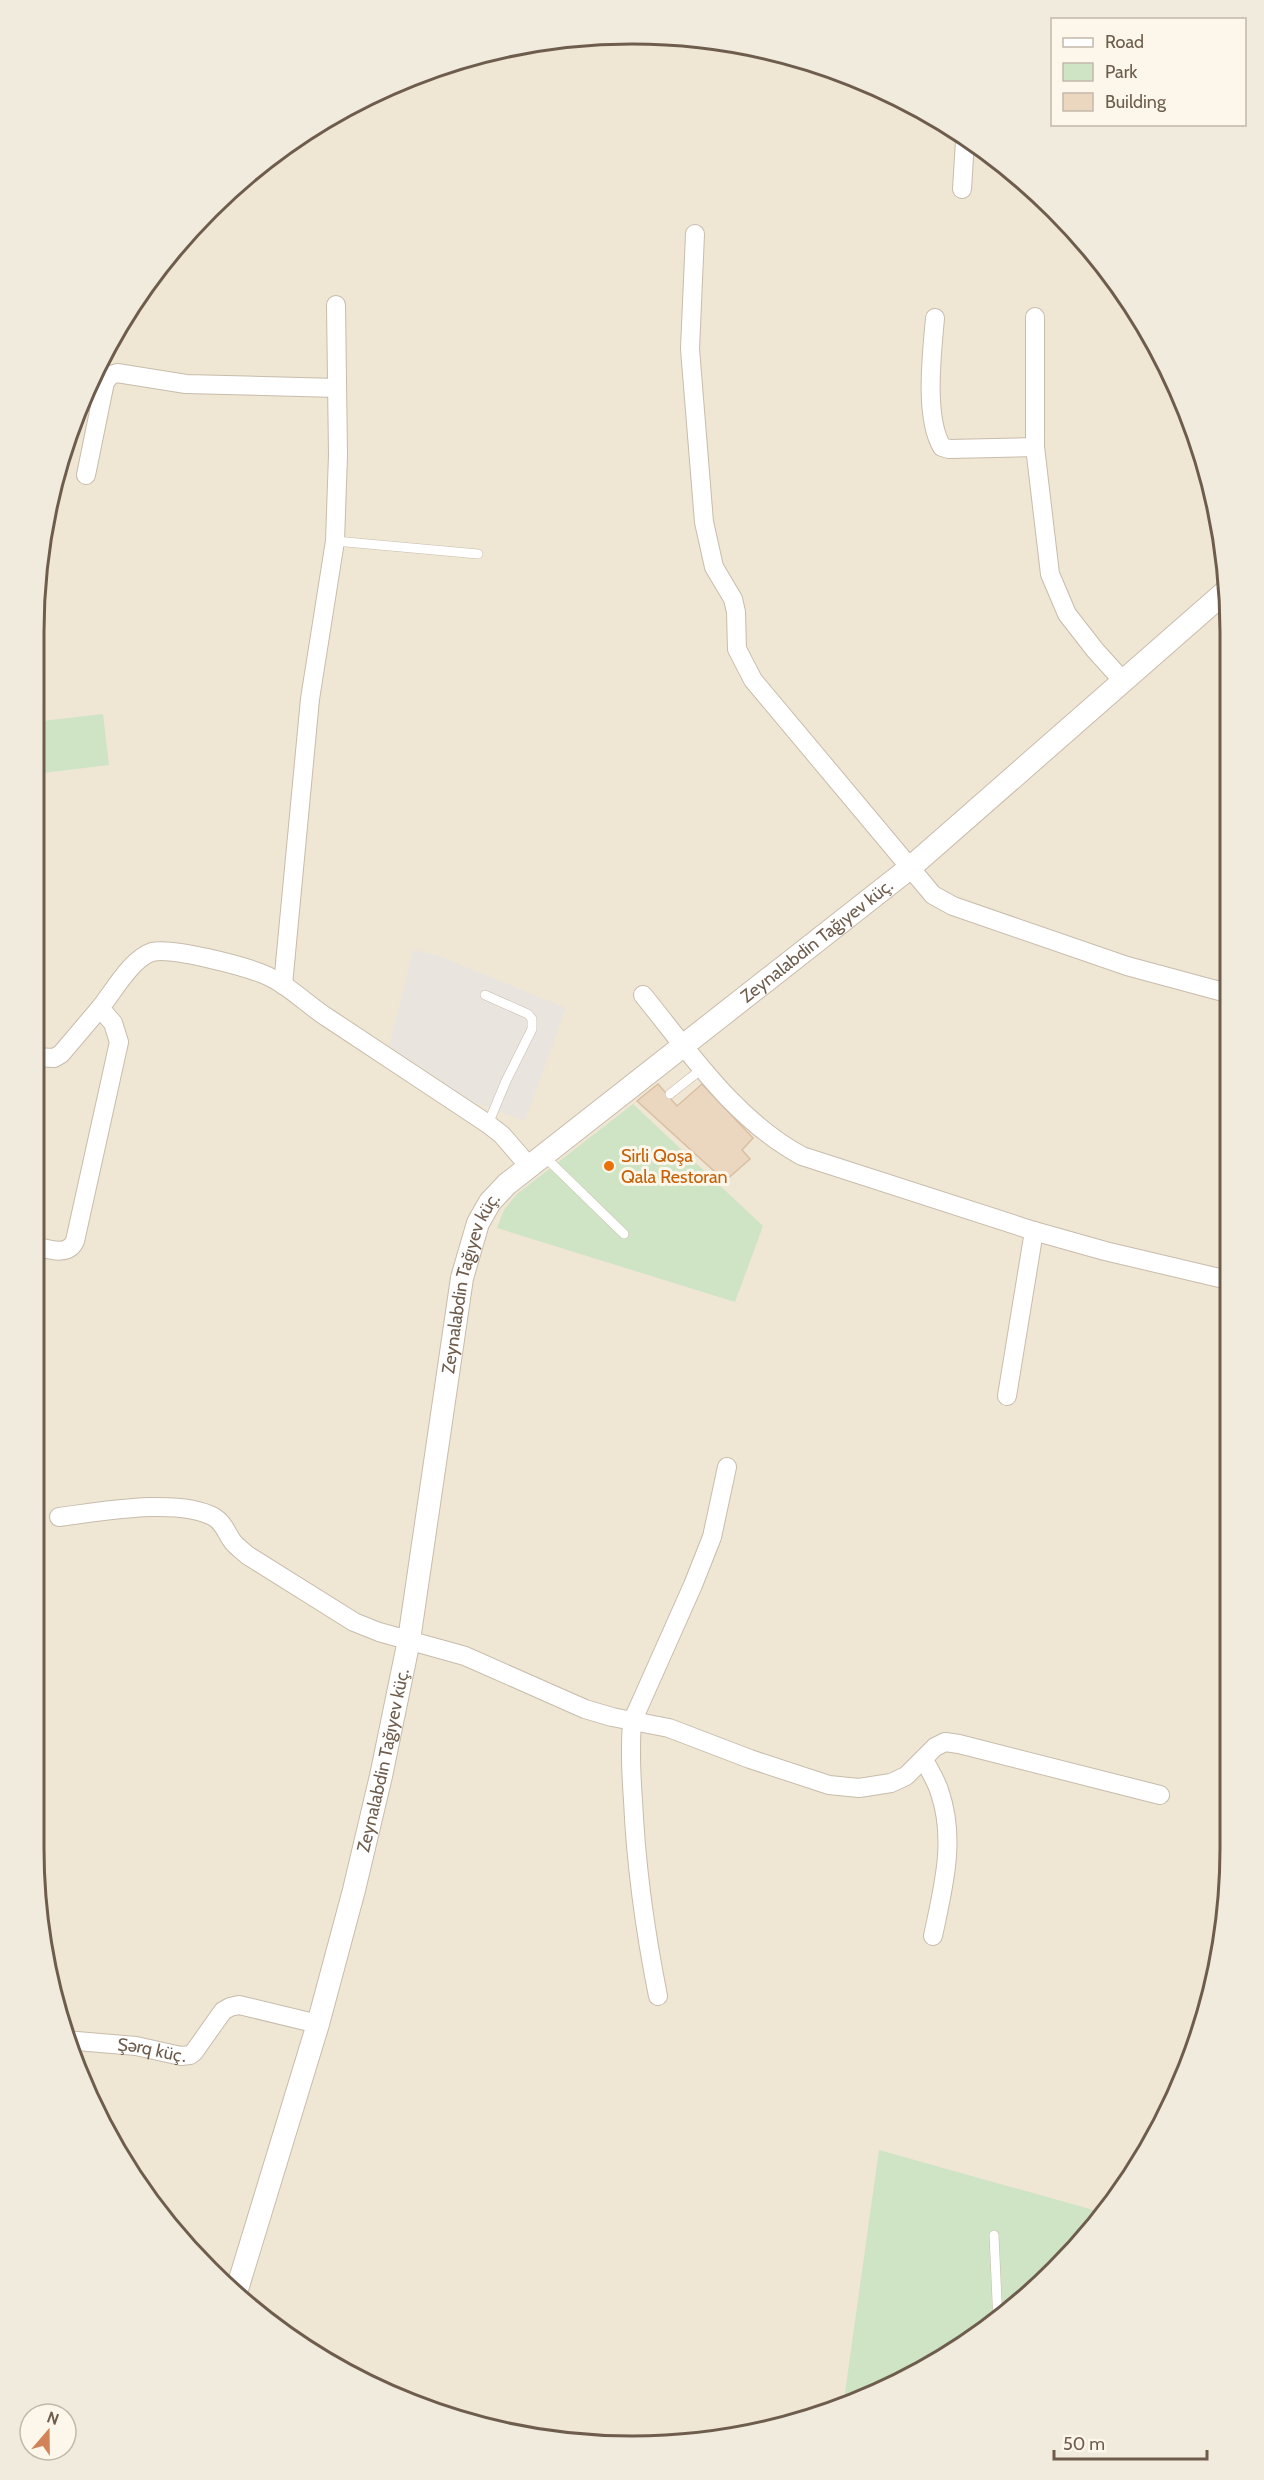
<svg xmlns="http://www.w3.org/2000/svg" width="1264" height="2480" viewBox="0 0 1264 2480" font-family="Cabin,sans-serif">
	<rect width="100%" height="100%" fill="#f9f3e5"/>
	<!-- residential -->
	<path fill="#efe6d4" d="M671 34 787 53 897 95 1027 181 1107 268 1185 402 1226 553 1230 1887 1211 2003 1169 2113 1130 2181 1056 2271 996 2323 897 2385 824 2415 711 2442 593 2446 515 2435 403 2402 332 2367 237 2298 157 2213 113 2147 65 2041 44 1965 33 1848 34 593 53 477 95 367 157 268 237 182 332 113 439 65 553 38Z"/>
	<!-- industrial -->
	<path fill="#e9e5de" d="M413 950 437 955 566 1008 525 1121 473 1102 389 1046Z"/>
	<!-- green -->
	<g fill="#cee4c5">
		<path d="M103 714 109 765 34 774V722Z"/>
		<path d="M633 1104 763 1226 735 1302 497 1228 504 1210 517 1194Z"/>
		<path d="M879 2150 1104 2213 1056 2271 996 2323 897 2385 843 2407Z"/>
	</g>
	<!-- building -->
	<path fill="#ebd6c0" stroke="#dbbfa2" stroke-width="1.5" d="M658 1084 677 1106 702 1084 753 1138 742 1150 750 1159 725 1181 637 1101Z"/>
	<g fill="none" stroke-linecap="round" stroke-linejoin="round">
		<!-- service casing -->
		<g stroke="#c8bcac" stroke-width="10">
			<g id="service">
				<path d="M335 541 478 554"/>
				<path d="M485 995 528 1014 532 1019V1029L506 1081 488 1124"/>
				<path d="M670 1094 703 1068"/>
				<path d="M544 1156 624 1234"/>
				<path d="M994 2235 998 2322"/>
			</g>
		</g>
		<!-- minor casing -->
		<g stroke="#c8bcac" stroke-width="20">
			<g id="minor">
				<path d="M962 189 965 141"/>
				<path d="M695 234 690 349 704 522 714 567 733 599 736 612 737 649 753 680 933 895 953 906 1127 966 1227 993"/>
				<path d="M1035 317V447L1050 574 1067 614 1095 650 1123 681"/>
				<path d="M935 318C932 353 924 417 942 447L949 449 1035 447"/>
				<path d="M86 475 105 382 111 375 117 373 186 384 337 388"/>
				<path d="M283 985 310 699 335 541 338 455 336 305"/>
				<path d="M643 995C690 1053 735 1120 802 1156L1034 1231 1105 1251 1228 1280"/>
				<path d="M34 1057 54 1058 61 1054 100 1008"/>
				<path d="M34 1246C48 1249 68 1257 75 1241L119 1042 113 1023 100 1008C113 992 132 958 152 952 172 947 243 966 263 974 288 984 306 1004 328 1018 381 1053 435 1089 488 1124L502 1135 528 1165"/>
				<path d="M1007 1396 1034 1231"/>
				<path d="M59 1517C99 1512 178 1497 214 1517 225 1524 226 1533 233 1542 237 1547 243 1551 247 1555L354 1622 379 1632 465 1656 585 1709 612 1717 669 1728 750 1759 829 1785 859 1788 891 1783 906 1776 935 1747 945 1742 959 1744 1160 1795"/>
				<path d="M924 1760C930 1771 937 1782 940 1793 956 1841 943 1888 933 1936"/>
				<path d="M658 1996C645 1931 636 1867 633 1800 631 1774 630 1748 632 1722L693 1585 712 1537 727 1467"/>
				<path id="s1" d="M65 2040 136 2046 181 2056 190 2055 194 2052 223 2011 230 2007 239 2005 318 2024"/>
			</g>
		</g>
		<!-- tertiary casing -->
		<g stroke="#c8bcac" stroke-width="24">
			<g id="tertiary">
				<path id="s2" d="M235 2296 318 2024 354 1890 381 1776 409 1640 462 1278 478 1223 490 1202 507 1184 911 867 1226 591"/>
			</g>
		</g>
		<!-- service -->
		<use href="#service" stroke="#fff" stroke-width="9"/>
		<!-- minor -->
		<use href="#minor" stroke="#fff" stroke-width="18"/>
		<!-- tertiary -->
		<use href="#tertiary" stroke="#fff" stroke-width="22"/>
	</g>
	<!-- markers -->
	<circle fill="#e8710a" stroke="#fcf7ea" stroke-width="2" cx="609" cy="1166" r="6"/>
	<g text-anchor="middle" stroke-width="6" stroke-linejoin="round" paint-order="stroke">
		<!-- street labels -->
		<g font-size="18" fill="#6e5d4d" stroke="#fcf7ea">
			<text dy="6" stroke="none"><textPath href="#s2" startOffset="1545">Zeynalabdin Tağıyev küç.</textPath></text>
			<text dy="6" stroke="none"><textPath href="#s2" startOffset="1042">Zeynalabdin Tağıyev küç.</textPath></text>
			<text dy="6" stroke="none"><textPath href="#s2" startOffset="556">Zeynalabdin Tağıyev küç.</textPath></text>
			<text dy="6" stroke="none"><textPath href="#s1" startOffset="87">Şərq küç.</textPath></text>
		</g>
		<!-- food labels -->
		<g font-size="18" fill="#c56008" stroke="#fcf7ea" text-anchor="start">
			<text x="621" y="1162">Sirli Qoşa<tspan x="621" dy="21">Qala Restoran</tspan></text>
		</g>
	</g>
	<!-- crop -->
	<path d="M0 0H1264V2480H0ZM632 44H632A588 588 0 0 1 1220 632V1848A588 588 0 0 1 632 2436H632A588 588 0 0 1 44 1848V632A588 588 0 0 1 632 44Z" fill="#f1ebdd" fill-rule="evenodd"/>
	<path fill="none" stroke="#6e5d4d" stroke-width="3" d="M632 44H632A588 588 0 0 1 1220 632V1848A588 588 0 0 1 632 2436H632A588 588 0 0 1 44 1848V632A588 588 0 0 1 632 44Z"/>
	<!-- legend -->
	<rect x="1051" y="18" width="195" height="108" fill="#fcf7ea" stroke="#c3b9ab" stroke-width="1.5"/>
	<rect x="1063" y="38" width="30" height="9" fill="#ffffff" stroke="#c3b9ab" stroke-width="1.5"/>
	<text x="1105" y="48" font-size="18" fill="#6e5d4d">Road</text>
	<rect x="1063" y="63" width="30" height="18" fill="#cee4c5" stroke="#c3b9ab" stroke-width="1.5"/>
	<text x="1105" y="78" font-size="18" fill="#6e5d4d">Park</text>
	<rect x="1063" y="93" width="30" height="18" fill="#ebd6c0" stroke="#c3b9ab" stroke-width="1.5"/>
	<text x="1105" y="108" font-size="18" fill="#6e5d4d">Building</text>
	<!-- north arrow -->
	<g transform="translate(48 2432) rotate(20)"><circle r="28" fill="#fcf7ea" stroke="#c3b9ab" stroke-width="1.5"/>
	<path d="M0-4.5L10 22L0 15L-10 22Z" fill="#d38359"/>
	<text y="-9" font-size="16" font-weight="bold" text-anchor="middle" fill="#6e5d4d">N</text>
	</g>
	<!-- scale -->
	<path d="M1054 2450v9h153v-9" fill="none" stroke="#6e5d4d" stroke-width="3"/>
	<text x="1063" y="2450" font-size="18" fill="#6e5d4d" stroke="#fcf7ea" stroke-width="4.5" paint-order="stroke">50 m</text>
</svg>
